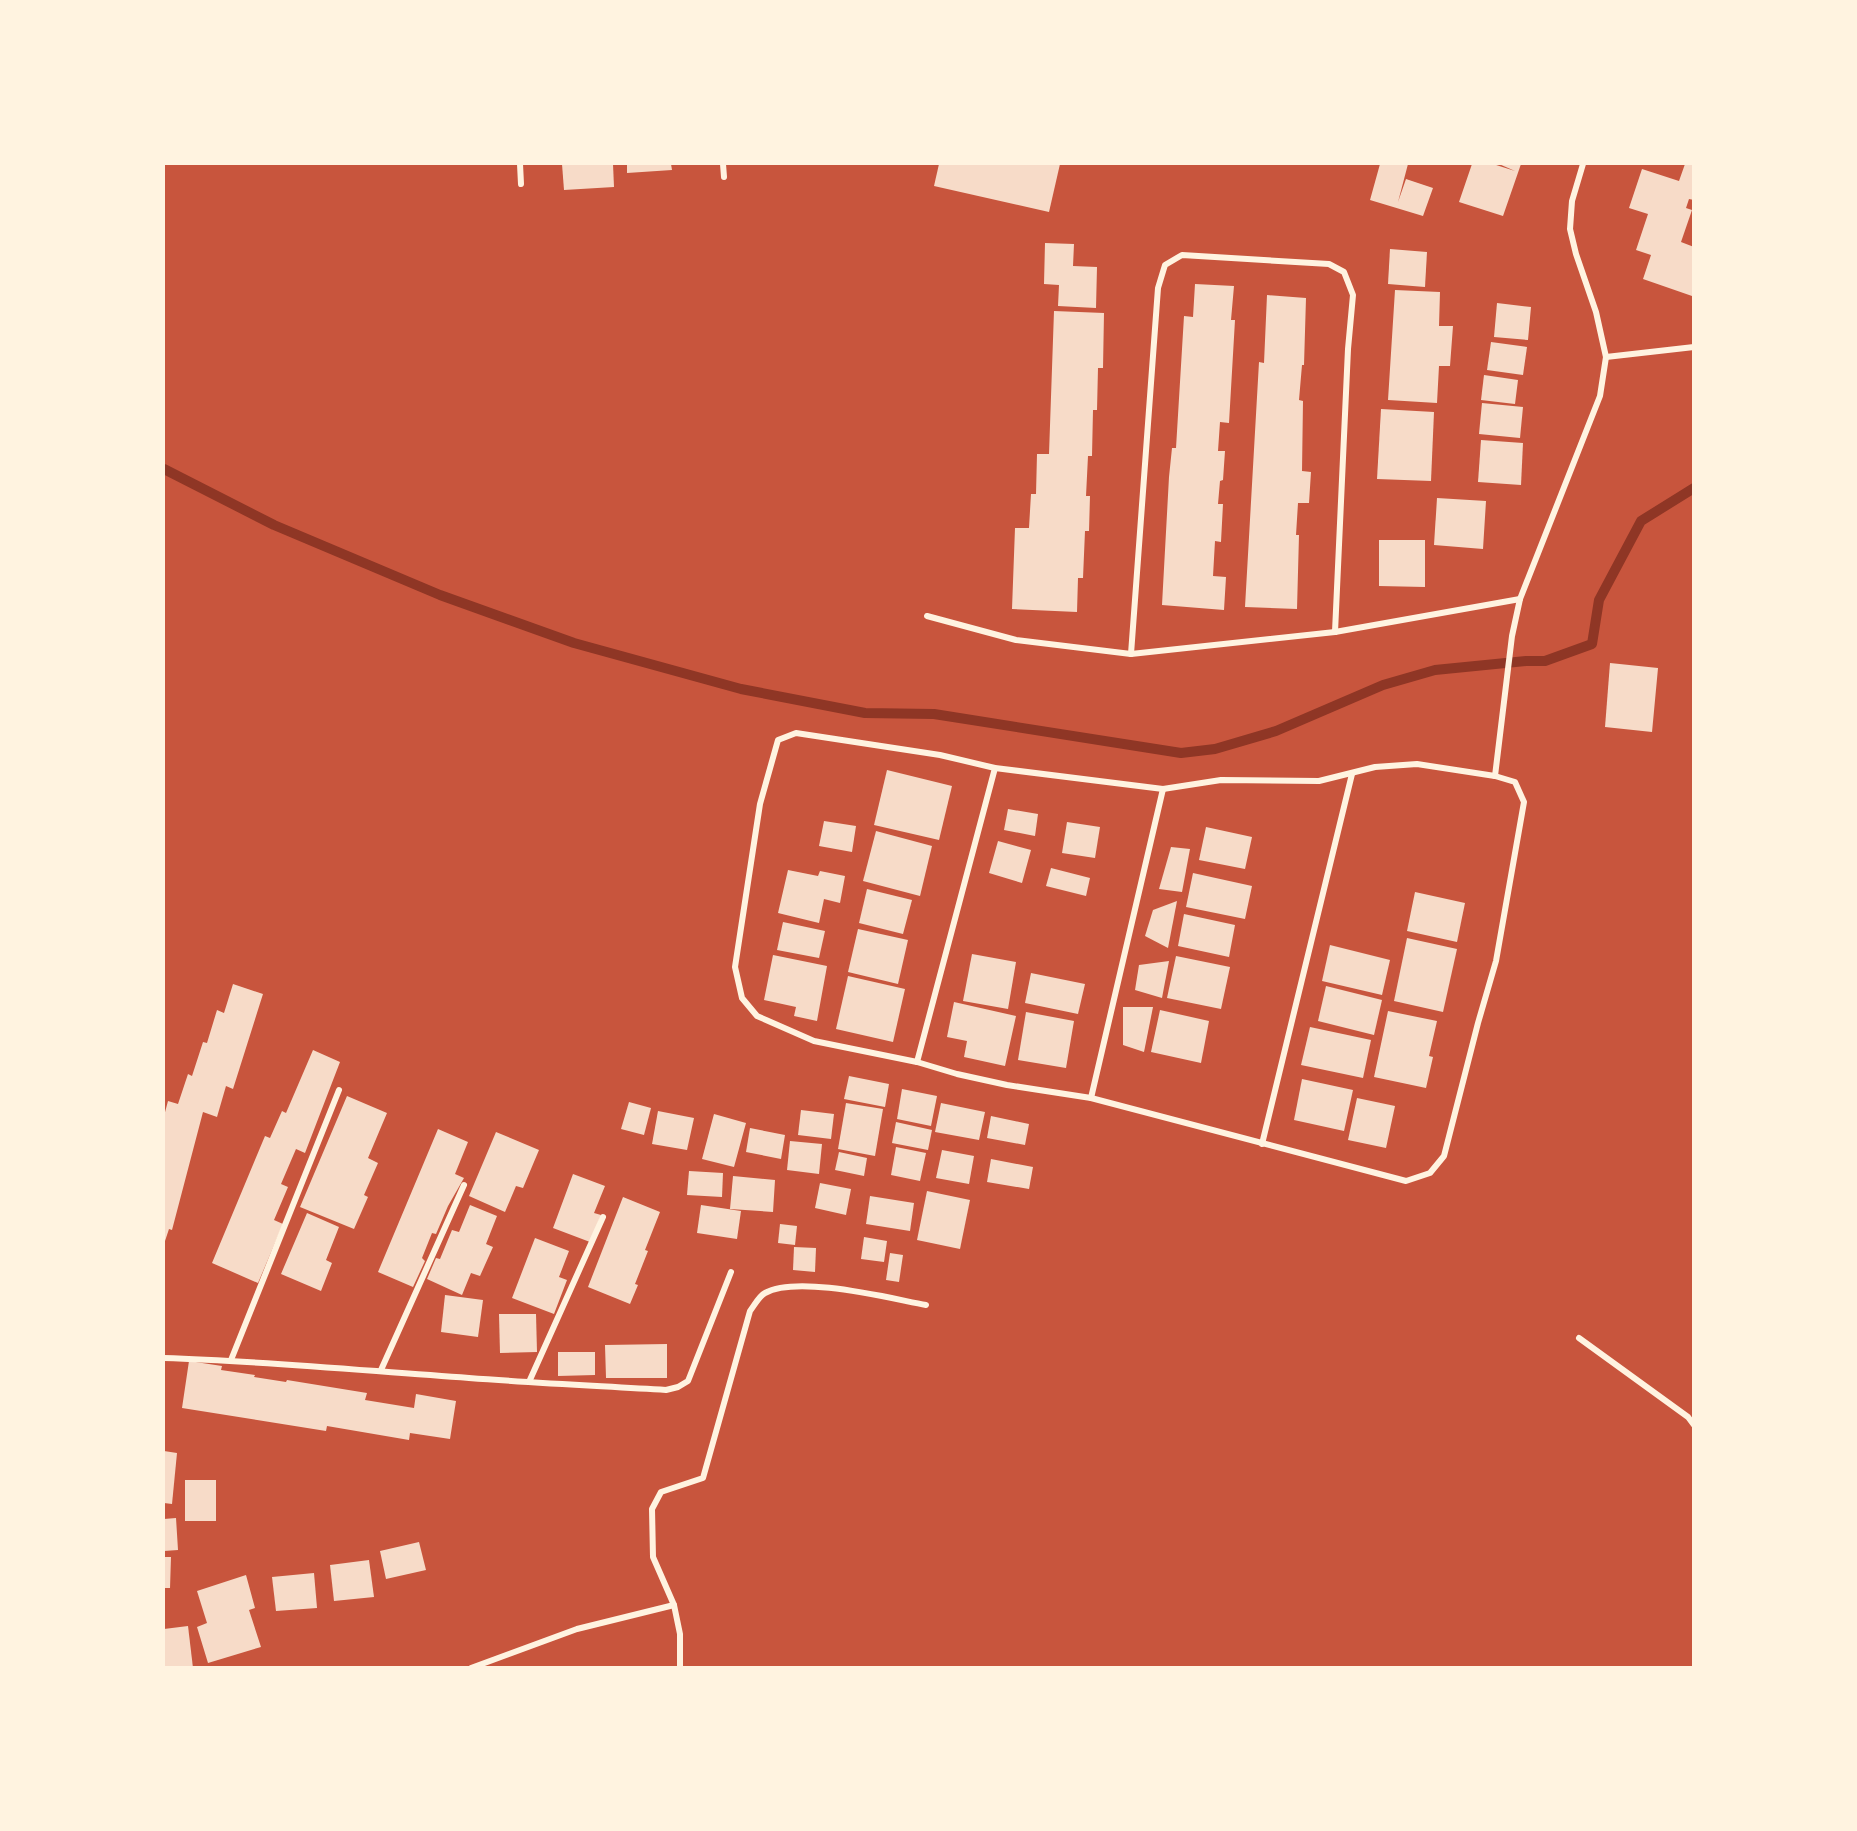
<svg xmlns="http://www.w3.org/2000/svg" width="1857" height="1831" viewBox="0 0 1857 1831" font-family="Quicksand,sans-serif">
	<rect width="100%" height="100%" fill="#c8553d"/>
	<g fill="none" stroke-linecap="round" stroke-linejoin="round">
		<!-- stream -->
		<path stroke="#8f3625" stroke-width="10" d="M164 469 274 525 440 595 574 643 741 689 865 713 934 714 1181 753 1215 749 1276 731 1383 685 1435 670 1526 661H1545L1592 644 1599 600 1641 521 1694 488"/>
	</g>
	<!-- building -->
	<g fill="#f7dbc8">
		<path d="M562 164H613L614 187 564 190Z"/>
		<path d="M627 164H671L672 170 627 173Z"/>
		<path d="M939 164H1060L1049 212 934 186Z"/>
		<path d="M1380 164H1408L1398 202 1406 179 1433 188 1423 216 1370 200Z"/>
		<path d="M1472 164H1493L1515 171 1499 164H1521L1503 216 1459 202Z"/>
		<path d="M1685 164H1694V200L1689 199 1686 208 1692 210 1681 242 1694 247 1692 296 1643 279 1651 255 1636 250 1648 214 1629 208 1642 169 1679 181Z"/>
		<path d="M1045 243 1074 244 1073 266 1097 267 1096 308 1058 306 1059 285 1044 284Z"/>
		<path d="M1390 249 1427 252 1425 287 1388 284Z"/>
		<path d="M1195 284 1234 286 1231 320H1235L1229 423 1220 422 1218 451H1225L1223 480 1220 481 1218 504H1223L1221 542 1215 541 1213 576 1226 577 1224 610 1162 605 1169 477 1172 448H1176L1184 316 1193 317Z"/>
		<path d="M1395 290 1440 292 1439 326H1453L1450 366H1439L1437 403 1388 400Z"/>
		<path d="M1267 295 1306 298 1304 365H1302L1299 400 1303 401 1302 471 1311 472 1309 503H1298L1296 535H1299L1297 609 1245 607 1259 362 1264 363Z"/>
		<path d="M1497 303 1531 307 1528 340 1494 337Z"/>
		<path d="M1054 311 1104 313 1103 368H1098L1097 410H1093L1092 456H1088L1086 496H1090L1089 531H1085L1083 578H1078L1077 612 1012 609 1015 528H1029L1031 494H1036L1037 454H1049Z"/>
		<path d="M1491 342 1527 347 1523 375 1487 370Z"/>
		<path d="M1484 375 1518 380 1515 404 1481 400Z"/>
		<path d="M1482 403 1523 407 1520 438 1479 434Z"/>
		<path d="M1381 409 1434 412 1431 481 1377 479Z"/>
		<path d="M1481 440 1523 443 1521 485 1478 482Z"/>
		<path d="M1437 498 1486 501 1483 549 1434 545Z"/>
		<path d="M1379 540H1425V587L1379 586Z"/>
		<path d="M1610 663 1658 668 1652 732 1605 727Z"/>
		<path d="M887 770 952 786 939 840 874 825Z"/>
		<path d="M1008 809 1038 814 1035 836 1004 830Z"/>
		<path d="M824 821 856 826 852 852 819 846Z"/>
		<path d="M1067 822 1100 827 1095 858 1062 853Z"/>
		<path d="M1206 827 1252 837 1245 869 1199 860Z"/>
		<path d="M876 831 932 846 920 896 863 881Z"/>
		<path d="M998 841 1031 850 1022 883 989 873Z"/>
		<path d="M1171 847 1190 849 1182 892 1159 889Z"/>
		<path d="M1051 868 1090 878 1086 896 1046 886Z"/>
		<path d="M788 870 818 876 820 871 845 876 840 903 824 899 819 923 778 913Z"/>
		<path d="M1193 873 1252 886 1245 919 1186 907Z"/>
		<path d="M867 889 912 900 903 934 859 923Z"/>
		<path d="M1415 892 1465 903 1457 942 1407 931Z"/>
		<path d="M1177 901 1168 948 1145 936 1153 910Z"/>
		<path d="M1184 914 1235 925 1229 957 1178 946Z"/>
		<path d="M783 922 825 931 819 958 777 950Z"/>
		<path d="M858 929 908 940 898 984 848 972Z"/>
		<path d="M1407 938 1457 949 1443 1012 1394 1001Z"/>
		<path d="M1330 945 1390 960 1382 995 1322 981Z"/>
		<path d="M972 954 1016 962 1008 1009 963 1001Z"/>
		<path d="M773 955 827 966 817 1021 794 1016 796 1007 764 1000Z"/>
		<path d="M1176 956 1230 967 1221 1009 1167 998Z"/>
		<path d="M1169 961 1162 998 1135 990 1139 965Z"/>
		<path d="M1031 973 1085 984 1078 1014 1025 1003Z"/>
		<path d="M848 976 905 989 893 1042 836 1029Z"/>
		<path d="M233 984 263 994 233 1089 226 1086 217 1117 203 1112 172 1230 169 1229 164 1244V1116L168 1101 178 1104 188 1074 192 1076 203 1042 207 1043 217 1010 224 1013Z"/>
		<path d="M1326 986 1382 1000 1374 1035 1318 1021Z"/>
		<path d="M954 1002 1016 1016 1005 1066 964 1057 967 1041 947 1037Z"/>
		<path d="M1123 1007H1153L1144 1052 1123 1045Z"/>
		<path d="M1160 1010 1209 1021 1201 1063 1151 1052Z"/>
		<path d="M1388 1011 1437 1021 1429 1056 1433 1057 1426 1088 1374 1077Z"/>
		<path d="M1026 1012 1074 1021 1066 1068 1018 1060Z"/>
		<path d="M1310 1027 1371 1040 1363 1078 1301 1065Z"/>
		<path d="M313 1050 340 1062 305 1153 296 1149 281 1184 288 1187 274 1220 283 1224 258 1283 212 1263 265 1136 270 1138 282 1111 286 1113Z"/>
		<path d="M849 1076 889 1084 885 1107 844 1099Z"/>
		<path d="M1302 1079 1353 1090 1344 1131 1294 1120Z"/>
		<path d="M902 1089 937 1096 931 1126 897 1119Z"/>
		<path d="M347 1096 387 1113 368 1158 378 1163 364 1195 368 1197 354 1229 300 1207Z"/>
		<path d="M1357 1098 1395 1106 1386 1148 1348 1140Z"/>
		<path d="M629 1102 651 1108 644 1135 621 1129Z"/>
		<path d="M846 1103 883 1109 875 1156 838 1149Z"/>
		<path d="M941 1103 985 1112 979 1140 935 1132Z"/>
		<path d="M801 1110 834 1114 831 1139 798 1135Z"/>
		<path d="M658 1111 694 1118 687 1150 652 1144Z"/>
		<path d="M714 1114 746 1123 734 1167 702 1159Z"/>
		<path d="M991 1116 1029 1124 1025 1145 987 1138Z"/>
		<path d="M896 1122 932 1130 928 1150 892 1143Z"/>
		<path d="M750 1128 785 1135 781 1159 746 1152Z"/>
		<path d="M438 1129 468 1142 455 1174 464 1178 448 1206 436 1234 432 1233 422 1258 425 1261 413 1287 378 1272Z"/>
		<path d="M496 1132 539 1150 523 1188 516 1186 505 1212 469 1196Z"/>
		<path d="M790 1141 822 1144 819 1174 787 1170Z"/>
		<path d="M896 1147 926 1153 920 1181 891 1175Z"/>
		<path d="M942 1150 974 1156 969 1184 936 1178Z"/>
		<path d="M839 1152 867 1158 864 1176 835 1170Z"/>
		<path d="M991 1159 1033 1167 1029 1189 987 1182Z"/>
		<path d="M689 1171 723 1173 722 1197 687 1195Z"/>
		<path d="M573 1174 605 1186 594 1213 601 1215 590 1242 553 1228Z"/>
		<path d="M733 1176 775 1180 773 1212 730 1209Z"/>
		<path d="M820 1183 851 1189 846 1215 815 1208Z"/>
		<path d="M927 1191 970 1200 960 1249 917 1240Z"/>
		<path d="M870 1196 914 1203 910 1231 866 1224Z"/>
		<path d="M623 1197 660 1212 645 1250 648 1251 635 1284 638 1285 630 1304 588 1287Z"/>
		<path d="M470 1205 497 1216 486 1244 493 1247 480 1276 471 1273 462 1295 427 1279 436 1258 440 1259 452 1230 459 1232Z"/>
		<path d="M701 1205 741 1211 737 1239 697 1233Z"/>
		<path d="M307 1213 339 1227 326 1260 332 1263 321 1291 281 1274Z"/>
		<path d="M780 1224 797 1226 795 1245 778 1243Z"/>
		<path d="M864 1237 887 1241 884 1262 861 1259Z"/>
		<path d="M535 1238 569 1251 559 1277 567 1280 554 1314 512 1298Z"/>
		<path d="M794 1247 816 1248 815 1272 793 1270Z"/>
		<path d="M890 1253 903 1255 899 1282 886 1280Z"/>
		<path d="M445 1295 483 1300 478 1337 441 1332Z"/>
		<path d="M499 1314H536L537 1352 500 1353Z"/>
		<path d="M667 1344V1378H606L605 1345Z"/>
		<path d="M558 1352H595V1375L558 1376Z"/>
		<path d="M189 1361 222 1366 221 1370 255 1375 254 1377 286 1382 287 1380 367 1393 365 1400 414 1408 416 1394 456 1401 450 1439 410 1433 409 1440 327 1426 326 1431 182 1408Z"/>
		<path d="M164 1451 177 1453 172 1504 164 1503Z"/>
		<rect x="185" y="1480" width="31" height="41"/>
		<path d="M176 1518 178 1550 164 1551V1519Z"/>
		<path d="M419 1542 426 1570 386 1579 380 1551Z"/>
		<path d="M164 1557H171L170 1588H164Z"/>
		<path d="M369 1560 374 1597 334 1601 330 1565Z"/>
		<path d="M314 1573 317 1608 276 1611 272 1577Z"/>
		<path d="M246 1575 255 1608 249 1610 261 1647 208 1663 197 1627 207 1623 197 1591Z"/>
		<path d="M188 1626 193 1668H164V1629Z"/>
	</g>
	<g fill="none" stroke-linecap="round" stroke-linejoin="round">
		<!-- minor -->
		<g stroke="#fff3e0" stroke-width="6">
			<path d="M520 164 521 184"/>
			<path d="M723 164 724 177"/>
			<path d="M1606 357 1694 347"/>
			<path d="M927 616 1016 640 1131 654 1335 632 1520 599"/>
			<path d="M1131 654 1158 288 1165 265 1182 255 1329 264 1344 272 1353 295 1348 349 1335 632"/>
			<path d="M796 733 940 755 995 768 1163 789 1221 780 1319 781 1375 767 1417 764 1495 776 1515 782 1524 802 1496 961 1478 1023 1444 1156 1430 1173 1406 1181 1091 1098 1007 1085 957 1074 917 1062 814 1041 757 1016 742 998 735 967 760 804 778 740Z"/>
			<path d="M1495 776 1512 636 1520 599 1600 396 1606 357 1596 312 1576 254 1570 229 1572 201 1583 164"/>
			<path d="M917 1062 995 768"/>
			<path d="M1091 1098 1163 789"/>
			<path d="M1262 1144 1352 774"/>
			<path d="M1579 1338 1688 1417 1694 1425"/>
			<path d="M164 1358C266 1361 367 1371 469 1378 535 1383 600 1386 666 1390L678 1387 688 1381 731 1272"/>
			<path d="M231 1360 339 1090"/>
			<path d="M381 1370 464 1185"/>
			<path d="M529 1382 603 1217"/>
			<path d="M471 1668 577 1629 674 1605"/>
			<path d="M680 1668V1634L674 1605 653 1557 652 1509 661 1492 703 1478 750 1311C754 1306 759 1296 765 1293 798 1275 888 1298 926 1305"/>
		</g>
	</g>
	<!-- border -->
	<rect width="1857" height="1831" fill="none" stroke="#fff3e0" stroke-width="330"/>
</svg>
